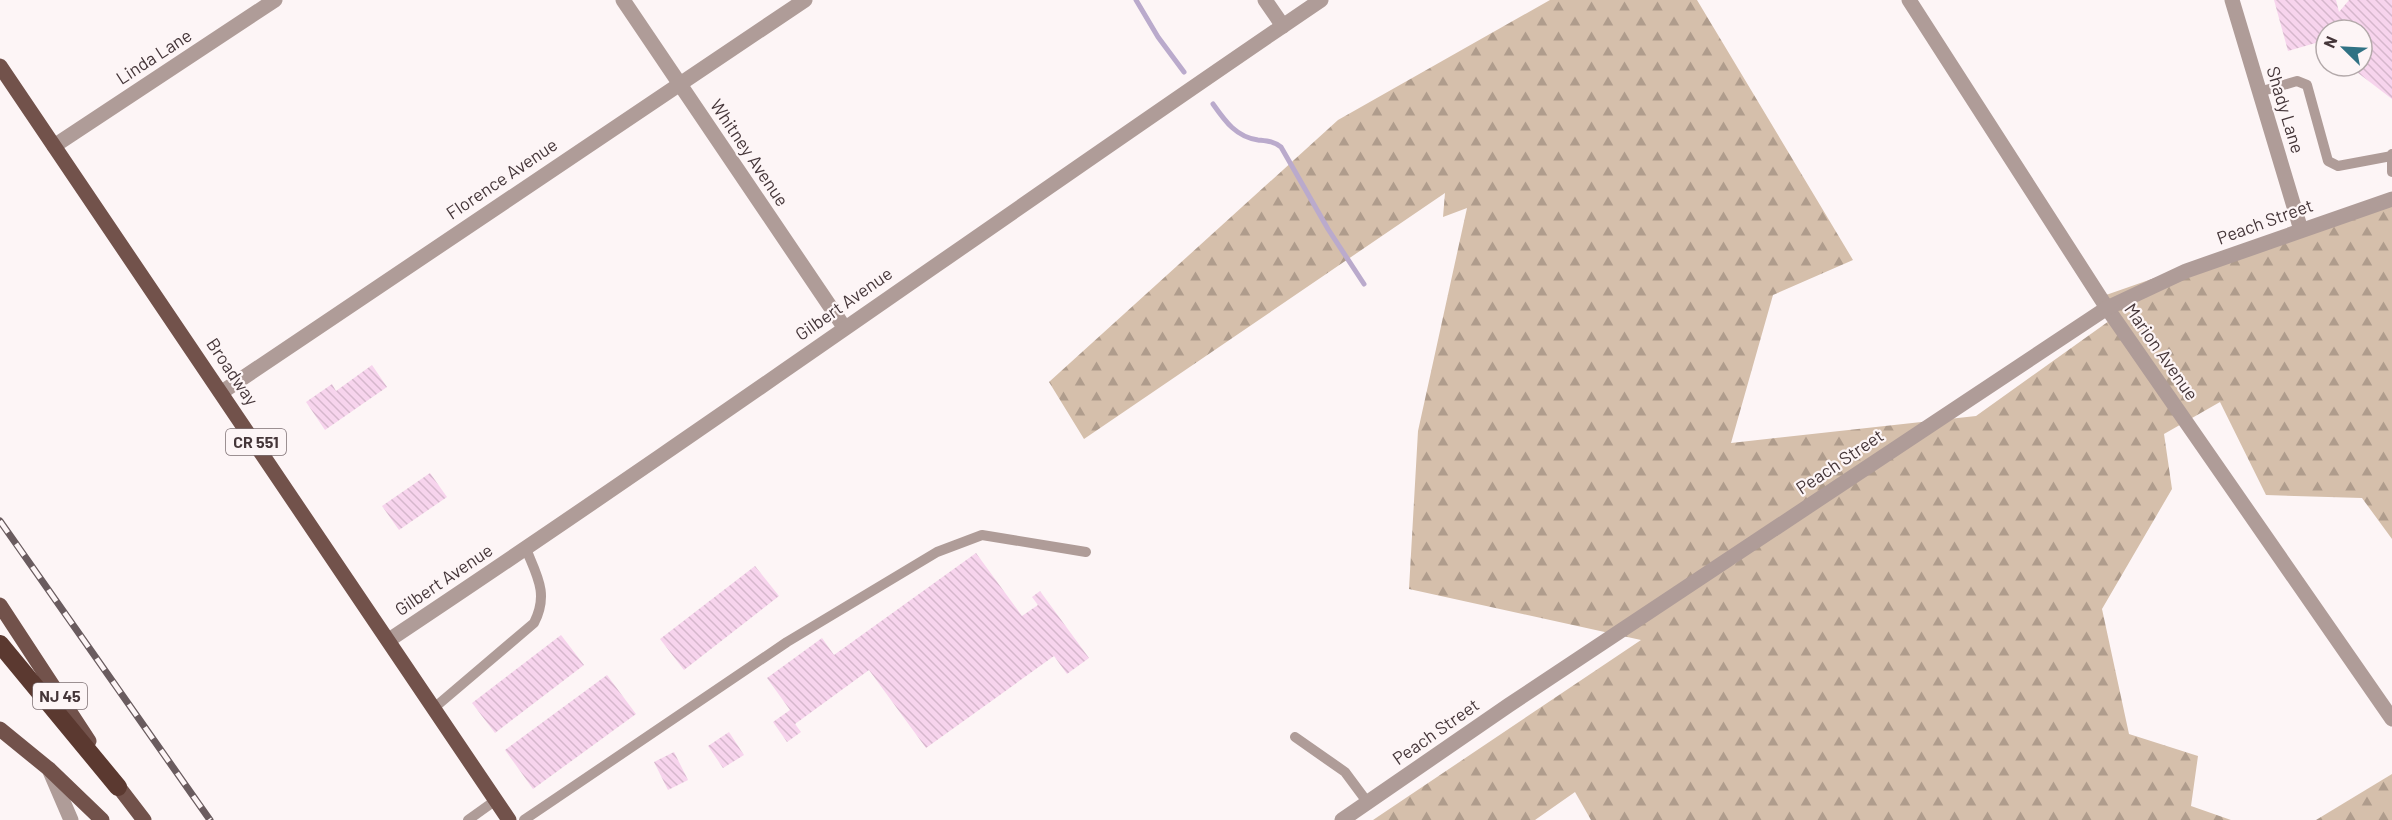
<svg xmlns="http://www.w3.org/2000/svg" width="2392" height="820" viewBox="0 0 2392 820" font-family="Barlow,sans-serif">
	<defs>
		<pattern id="forest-firs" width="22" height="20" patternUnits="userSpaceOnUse" patternTransform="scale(1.5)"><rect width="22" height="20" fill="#d5bfab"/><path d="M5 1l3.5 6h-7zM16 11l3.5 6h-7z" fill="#af9c8c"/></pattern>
		<pattern id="building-back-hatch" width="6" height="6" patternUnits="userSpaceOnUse" patternTransform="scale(1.5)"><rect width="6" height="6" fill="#f7d4ed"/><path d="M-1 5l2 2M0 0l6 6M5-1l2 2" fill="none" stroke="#d5b7cc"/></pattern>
	</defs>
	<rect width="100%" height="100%" fill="#fdf5f6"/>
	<!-- forest -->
	<g fill="url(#forest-firs)">
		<path d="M1550 0H1697L1853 260 1773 295 1731 443 1976 416 2116 316 2106 295 2392 195V539L2362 498 2266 495 2220 402 2164 434 2172 489 2102 609 2129 734 2198 756 2191 806 2231 820H1591L1575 792 1535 820H1373L1641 640 1409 589 1418 431 1467 208 1443 217 1445 193 1084 439 1049 382 1338 120Z"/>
		<path d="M2392 774V820H2316Z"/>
	</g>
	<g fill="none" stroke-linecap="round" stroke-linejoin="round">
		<!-- stream -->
		<g stroke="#baaacc" stroke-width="5">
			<path d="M1136 0 1158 37 1184 72"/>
			<path d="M1213 104C1225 121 1236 137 1258 140 1267 141 1273 141 1281 147L1328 229 1364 284"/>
		</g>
	</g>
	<!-- building -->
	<g fill="url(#building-back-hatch)">
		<path d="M2274 0H2336L2339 12 2349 0H2392V99L2349 66H2362V30H2326V48L2319 42 2288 51Z"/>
		<path d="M372 365 387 387 325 430 306 402 332 384 336 391Z"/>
		<path d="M430 473 447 497 399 530 382 506Z"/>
		<path d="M976 553 1022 616 1038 605 1032 597 1040 591 1089 658 1067 674 1054 656 926 748 869 670 795 724 801 732 787 742 773 722 790 710 767 678 822 638 834 655Z"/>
		<path d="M755 566 779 596 684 670 660 639Z"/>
		<path d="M561 635 584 665 495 733 472 703Z"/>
		<path d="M607 675 636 714 533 789 505 750Z"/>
		<path d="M729 732 744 755 723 768 708 746Z"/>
		<path d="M674 752 688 780 668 790 654 762Z"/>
	</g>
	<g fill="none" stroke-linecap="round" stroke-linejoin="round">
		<!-- service -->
		<g stroke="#af9c98" stroke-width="10">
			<path d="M2259 92 2297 81 2307 85 2328 161 2338 166 2392 156"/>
			<path d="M2392 154V172"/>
			<path d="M434 708 534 623C549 594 537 576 526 549"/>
			<path d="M1295 737 1345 772 1368 803"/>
			<path d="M468 820 496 800"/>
			<path d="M524 820 787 642 937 552 982 535 1086 552"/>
		</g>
		<!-- minor -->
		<g stroke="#af9c98" stroke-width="15">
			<path d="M623 0 844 327"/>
			<path d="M1265 0 1283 26"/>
			<path d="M1909 0 2107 308 2392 719"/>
			<path d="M2232 0 2301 230"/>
			<path d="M54 146 275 0"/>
			<path d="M222 392 805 0"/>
			<path d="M389 640C703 431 1009 212 1321 0"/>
			<path d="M49 769 71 820"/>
			<path d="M1342 820 1509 705 2107 308 2186 271 2392 199"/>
		</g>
		<!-- primary -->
		<g stroke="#72524b" stroke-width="15">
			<path d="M0 66 509 820"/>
			<path d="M0 605 89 741"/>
			<path d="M0 729 49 769 102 820"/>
			<path d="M111 777 144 820"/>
		</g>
		<!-- motorway -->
		<path stroke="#5b3930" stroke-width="18" d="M0 644 118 787"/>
		<!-- rail casing -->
		<g stroke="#6a5c5f" stroke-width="7">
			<path id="rail" d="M0 521 210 820"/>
		</g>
		<!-- rail -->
		<use href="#rail" stroke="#fdf5f6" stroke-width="4.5" stroke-dasharray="14" stroke-linecap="butt"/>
	</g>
	<g text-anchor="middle" stroke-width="4.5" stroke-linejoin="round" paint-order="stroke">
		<!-- shield labels -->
		<g fill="#fdf5f6" stroke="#7c6f72" stroke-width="1.5">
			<rect x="226" y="429" width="60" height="26" rx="4.5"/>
			<rect x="33" y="683" width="54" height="26" rx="4.5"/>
		</g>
		<g font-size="16" font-weight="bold" fill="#453639">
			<text x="256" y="448">CR 551</text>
			<text x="60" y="702">NJ 45</text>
		</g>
		<!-- street labels -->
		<g font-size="18" fill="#453639" stroke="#fdf5f6">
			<text transform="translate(154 57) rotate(-33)" y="6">Linda Lane</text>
			<text transform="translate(2285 110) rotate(73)" y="6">Shady Lane</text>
			<text transform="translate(749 153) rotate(56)" y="6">Whitney Avenue</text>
			<text transform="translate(502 179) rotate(-34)" y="6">Florence Avenue</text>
			<text transform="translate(2265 222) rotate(-20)" y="6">Peach Street</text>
			<text transform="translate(844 304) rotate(-35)" y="6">Gilbert Avenue</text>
			<text transform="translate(2161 352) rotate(55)" y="6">Marion Avenue</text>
			<text transform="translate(232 372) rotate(56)" y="6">Broadway</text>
			<text transform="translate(1840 462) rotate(-34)" y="6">Peach Street</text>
			<text transform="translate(444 580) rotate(-34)" y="6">Gilbert Avenue</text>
			<text transform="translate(1436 732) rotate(-35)" y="6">Peach Street</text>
		</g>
	</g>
	<!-- north arrow -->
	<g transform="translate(2344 48) rotate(294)"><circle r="28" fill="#fdf5f6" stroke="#b3a9aa" stroke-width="1.5"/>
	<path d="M0-4.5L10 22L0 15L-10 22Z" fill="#307284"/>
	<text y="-9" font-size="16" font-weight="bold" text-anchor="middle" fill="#453639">N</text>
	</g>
</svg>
